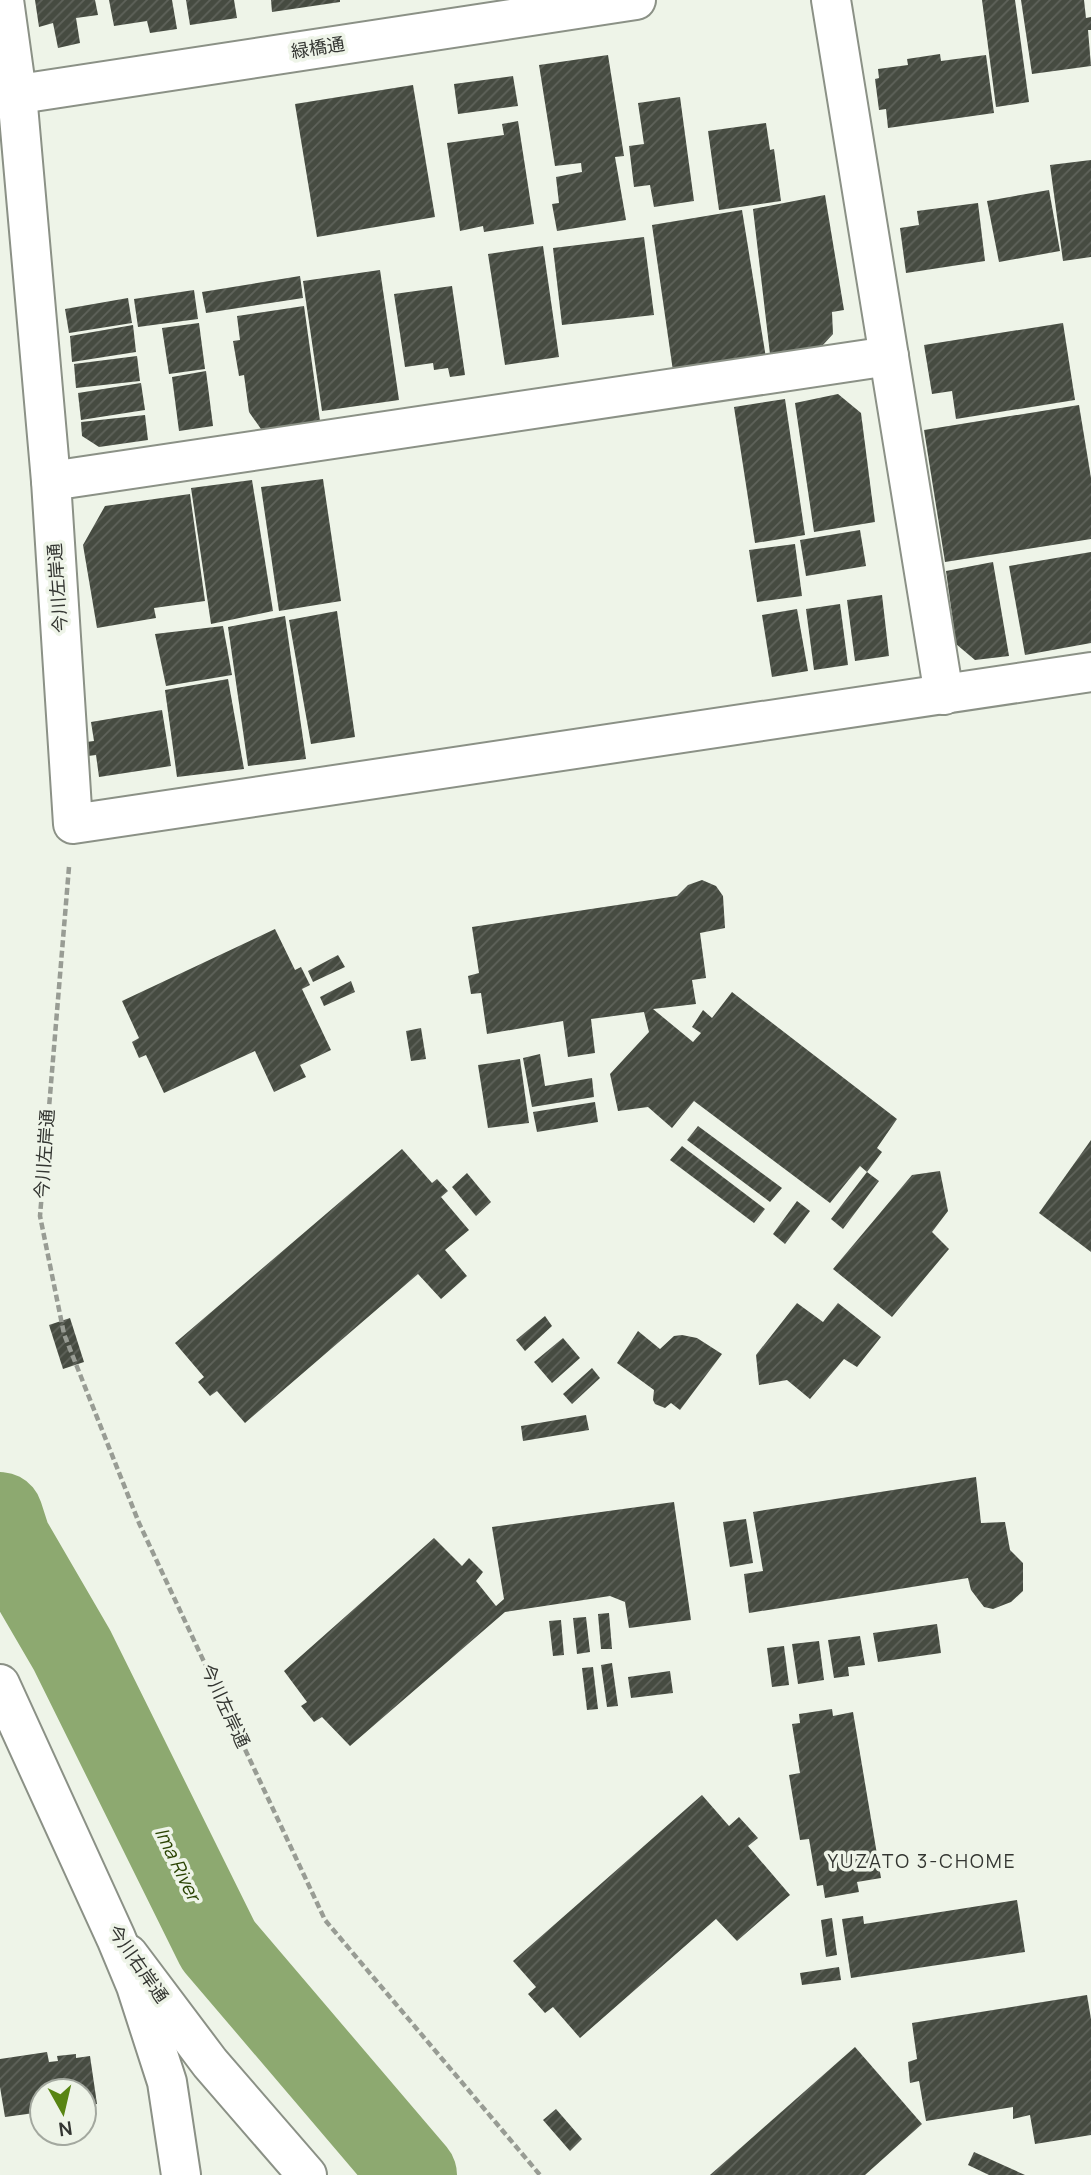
<svg xmlns="http://www.w3.org/2000/svg" width="1091" height="2175" viewBox="0 0 1091 2175" font-family="Manrope,'Noto Sans JP',sans-serif">
	<defs>
		<pattern id="building-hatch" width="6" height="6" patternUnits="userSpaceOnUse" patternTransform="scale(1.75)"><rect width="6" height="6" fill="#464b41"/><path d="M-1 1l2-2M0 6l6-6M5 7l2-2" fill="none" stroke="#5f635b"/></pattern>
	</defs>
	<rect width="100%" height="100%" fill="#eef4e8"/>
	<g fill="none" stroke-linecap="round" stroke-linejoin="round">
		<!-- river -->
		<path stroke="#8da970" stroke-width="86" d="M0 1515 8 1540 72 1650 218 1945 414 2175"/>
	</g>
	<!-- building -->
	<g fill="url(#building-hatch)">
		<path d="M35 0H95L98 15 76 18 80 43 58 48 53 23 39 27Z"/>
		<path d="M109 0H172L177 29 150 33 147 21 114 26Z"/>
		<path d="M186 0H234L237 18 190 25Z"/>
		<path d="M271 0H340V2L272 12Z"/>
		<path d="M982 0H1015L1029 102 996 107Z"/>
		<path d="M1021 0H1084L1086 18 1091 17V30H1088L1091 66 1032 74Z"/>
		<path d="M940 54 941 61 986 55 994 113 888 128 886 109 879 110 875 79 879 78 878 69 908 65 907 59Z"/>
		<path d="M608 55 624 156 615 157 626 220 557 231 552 204 559 203 556 177 582 172 581 163 555 166 539 65Z"/>
		<path d="M513 76 518 106 458 114 454 84Z"/>
		<path d="M413 85 435 217 317 237 295 104Z"/>
		<path d="M680 97 694 201 654 207 650 185 634 187 629 146 644 144 638 103Z"/>
		<path d="M518 121 534 224 484 232 483 226 460 231 447 143 504 135 502 124Z"/>
		<path d="M766 123 770 150 774 149 781 201 719 210 708 131Z"/>
		<path d="M1091 160V257L1063 261 1050 165Z"/>
		<path d="M1049 190 1060 251 999 262 987 201Z"/>
		<path d="M825 195 844 310 832 312 833 334 822 346 770 354 753 209Z"/>
		<path d="M978 203 985 261 906 273 900 228 919 225 917 211Z"/>
		<path d="M742 210 766 358 673 371 652 225Z"/>
		<path d="M644 237 654 315 562 325 553 248Z"/>
		<path d="M543 246 559 357 505 365 488 254Z"/>
		<path d="M380 270 399 400 322 411 303 281Z"/>
		<path d="M300 276 303 298 206 313 202 292Z"/>
		<path d="M452 286 465 375 450 377 448 368 434 370 433 363 405 367 394 294Z"/>
		<path d="M194 290 198 319 138 327 134 299Z"/>
		<path d="M128 298 132 323 69 333 65 309Z"/>
		<path d="M304 306 320 421 261 429 249 412 244 375 239 376 233 341 240 340 237 316Z"/>
		<path d="M199 323 205 369 169 374 162 328Z"/>
		<path d="M1063 323 1075 400 956 419 952 391 932 394 924 345Z"/>
		<path d="M133 325 136 352 72 362 70 336Z"/>
		<path d="M137 356 140 381 76 388 74 364Z"/>
		<path d="M206 371 213 426 179 431 172 377Z"/>
		<path d="M141 383 145 410 81 420 78 393Z"/>
		<path d="M838 394 861 413 875 522 814 532 795 403Z"/>
		<path d="M785 399 805 535 755 543 734 407Z"/>
		<path d="M1079 405 1091 478V539L945 562 924 430Z"/>
		<path d="M145 415 148 440 99 447 82 436 81 422Z"/>
		<path d="M323 479 341 601 279 611 261 487Z"/>
		<path d="M252 480 273 611 211 624 191 488Z"/>
		<path d="M190 494 205 601 154 608 156 618 97 628 83 545 105 506Z"/>
		<path d="M860 530 866 566 806 576 800 540Z"/>
		<path d="M795 544 802 596 757 602 749 550Z"/>
		<path d="M1091 552V643L1025 655 1009 566Z"/>
		<path d="M993 562 1009 656 975 660 956 644 946 571Z"/>
		<path d="M882 595 889 656 855 661 847 600Z"/>
		<path d="M840 604 848 665 814 670 806 609Z"/>
		<path d="M797 609 808 671 772 677 762 615Z"/>
		<path d="M337 611 355 737 311 744 289 620Z"/>
		<path d="M285 616 306 759 248 766 228 627Z"/>
		<path d="M223 626 232 675 166 686 155 634Z"/>
		<path d="M228 679 244 769 177 777 165 690Z"/>
		<path d="M162 710 171 766 99 777 96 755 88 756 86 742 94 741 91 722Z"/>
		<path d="M702 880 716 886 723 896 725 928 700 933 706 978 692 980 696 1004 653 1009 693 1042 701 1033 692 1027 703 1010 712 1018 732 992 897 1119 877 1148 882 1152 867 1172 860 1166 830 1203 694 1101 672 1128 648 1107 618 1111 610 1074 649 1032 644 1012 591 1019 595 1053 568 1057 563 1021 487 1034 481 993 471 994 468 976 479 973 472 927 677 896 688 885Z"/>
		<path d="M275 929 295 970 301 967 310 985 302 989 331 1050 300 1065 306 1077 274 1092 255 1051 164 1093 146 1055 139 1058 132 1042 139 1038 122 1001Z"/>
		<path d="M338 955 345 967 313 982 308 971Z"/>
		<path d="M351 981 355 992 324 1006 320 997Z"/>
		<path d="M421 1028 426 1059 411 1061 406 1031Z"/>
		<path d="M540 1054 545 1086 592 1078 594 1097 532 1107 523 1058Z"/>
		<path d="M520 1059 529 1123 488 1128 478 1065Z"/>
		<path d="M595 1102 598 1122 537 1132 533 1112Z"/>
		<path d="M698 1126 782 1188 770 1202 687 1140Z"/>
		<path d="M1091 1140V1252L1039 1213Z"/>
		<path d="M682 1146 765 1209 754 1223 670 1160Z"/>
		<path d="M402 1149 432 1183 437 1179 448 1191 441 1197 469 1230 445 1250 467 1276 441 1299 418 1274 245 1423 217 1391 210 1396 198 1382 204 1377 175 1343Z"/>
		<path d="M940 1171 948 1211 932 1232 949 1249 892 1317 833 1269 912 1175Z"/>
		<path d="M867 1172 879 1181 843 1229 831 1219Z"/>
		<path d="M467 1173 491 1202 476 1216 452 1187Z"/>
		<path d="M797 1201 810 1211 785 1244 773 1234Z"/>
		<path d="M797 1303 823 1322 838 1303 881 1337 857 1367 844 1359 810 1399 787 1380 759 1385 756 1355Z"/>
		<path d="M545 1316 552 1326 525 1351 516 1340Z"/>
		<path d="M70 1318 84 1362 63 1369 49 1325Z"/>
		<path d="M638 1331 660 1349 674 1336 682 1335 697 1338 722 1354 680 1410 671 1403 665 1408 655 1404 653 1400 654 1390 617 1363Z"/>
		<path d="M563 1338 580 1358 552 1383 534 1362Z"/>
		<path d="M592 1368 600 1378 572 1404 563 1394Z"/>
		<path d="M586 1415 589 1430 523 1441 521 1426Z"/>
		<path d="M976 1477 981 1523 1005 1522 1010 1550 1023 1563V1591L1011 1602 993 1609 984 1607 971 1590 968 1578 749 1613 744 1574 763 1571 753 1512Z"/>
		<path d="M674 1502 691 1620 629 1628 625 1602 610 1596 505 1612 350 1746 322 1717 314 1722 301 1706 307 1702 284 1671 434 1538 462 1566 469 1558 483 1572 476 1581 496 1606 504 1599 492 1527Z"/>
		<path d="M746 1519 753 1563 730 1567 723 1522Z"/>
		<path d="M609 1613 612 1649H601L598 1614Z"/>
		<path d="M586 1617 590 1652 577 1654 573 1618Z"/>
		<path d="M561 1620 564 1655 553 1656 549 1621Z"/>
		<path d="M937 1624 941 1653 878 1662 873 1633Z"/>
		<path d="M860 1636 865 1665 848 1667 849 1676 834 1678 828 1640Z"/>
		<path d="M819 1641 824 1680 798 1684 792 1644Z"/>
		<path d="M784 1646 789 1685 772 1687 767 1648Z"/>
		<path d="M612 1663 618 1706 607 1707 601 1665Z"/>
		<path d="M593 1667 598 1709 587 1710 582 1668Z"/>
		<path d="M670 1671 673 1693 631 1698 628 1677Z"/>
		<path d="M832 1709 833 1716 853 1712 881 1878 857 1882 859 1892 825 1898 823 1885 817 1886 809 1839 800 1840 789 1775 800 1773 792 1724 800 1723 799 1714Z"/>
		<path d="M702 1795 729 1826 739 1817 758 1838 748 1846 790 1895 737 1941 716 1919 580 2038 553 2007 545 2013 528 1994 536 1987 513 1961Z"/>
		<path d="M1017 1900 1025 1952 851 1978 842 1919 863 1916 864 1924Z"/>
		<path d="M832 1918 837 1955 826 1957 821 1920Z"/>
		<path d="M839 1967 841 1980 802 1985 800 1973Z"/>
		<path d="M1087 1995 1091 2019V2135L1035 2144 1030 2115 1013 2119V2107L926 2121 919 2081 910 2083 908 2062 917 2059 912 2023Z"/>
		<path d="M855 2047 922 2124 865 2175H710Z"/>
		<path d="M47 2052 49 2062 58 2061 57 2056 76 2054V2058L90 2056 97 2104 84 2106V2091H42V2112L5 2117 0 2087V2059Z"/>
		<path d="M556 2109 582 2139 570 2151 543 2120Z"/>
		<path d="M974 2152 1025 2175H989L968 2165Z"/>
	</g>
	<g fill="none" stroke-linecap="round" stroke-linejoin="round">
		<!-- street casing -->
		<g stroke="#8b9186" stroke-width="42">
			<g id="street">
				<path d="M4 0 17 94 51 481 73 824 1091 672"/>
				<path d="M831 0 944 695"/>
				<path d="M51 481 889 356"/>
				<path d="M128 1954 210 2063 307 2175"/>
			</g>
		</g>
		<!-- secondary casing -->
		<g stroke="#8b9186" stroke-width="42">
			<g id="secondary">
				<path d="M0 97 636 0"/>
				<path d="M0 1684 116 1938 136 1986 167 2082 181 2175"/>
			</g>
		</g>
		<!-- path -->
		<path stroke="#989c94" stroke-width="4.5" stroke-dasharray="7 3.5" stroke-linecap="butt" d="M69 867 40 1216 64 1334 139 1523 325 1920 540 2175"/>
		<!-- street -->
		<use href="#street" stroke="#fff" stroke-width="38"/>
		<!-- secondary -->
		<use href="#secondary" stroke="#fff" stroke-width="38"/>
	</g>
	<g text-anchor="middle" stroke-width="7" stroke-linejoin="round" paint-order="stroke">
		<!-- street labels -->
		<g font-size="18" fill="#333531" stroke="#eef4e8">
			<text transform="translate(318 48) rotate(-9)" y="6">緑橋通</text>
			<text transform="translate(58 588) rotate(-94)" y="6">今川左岸通</text>
			<text transform="translate(45 1154) rotate(-86)" y="6">今川左岸通</text>
			<text transform="translate(225 1706) rotate(65)" y="6">今川左岸通</text>
			<text transform="translate(138 1964) rotate(55)" y="6">今川右岸通</text>
		</g>
		<!-- neighbourhood labels -->
		<g font-size="19" letter-spacing="2" fill="#333531" stroke="#eef4e8">
			<text x="922" y="1868">YUZATO 3-CHOME</text>
		</g>
		<!-- water labels -->
		<g font-size="19" font-style="italic" fill="#2a4302" stroke="#eef4e8">
			<text transform="translate(178 1864) rotate(64)" y="7">Ima River</text>
		</g>
	</g>
	<!-- north arrow -->
	<g transform="translate(63 2112) rotate(172)"><circle r="33" fill="#eef4e8" stroke="#a3a89f" stroke-width="2"/>
	<path d="M0-5L12 26L0 18L-12 26Z" fill="#588513"/>
	<text y="-10" font-size="19" font-weight="bold" text-anchor="middle" fill="#333531">N</text>
	</g>
</svg>
